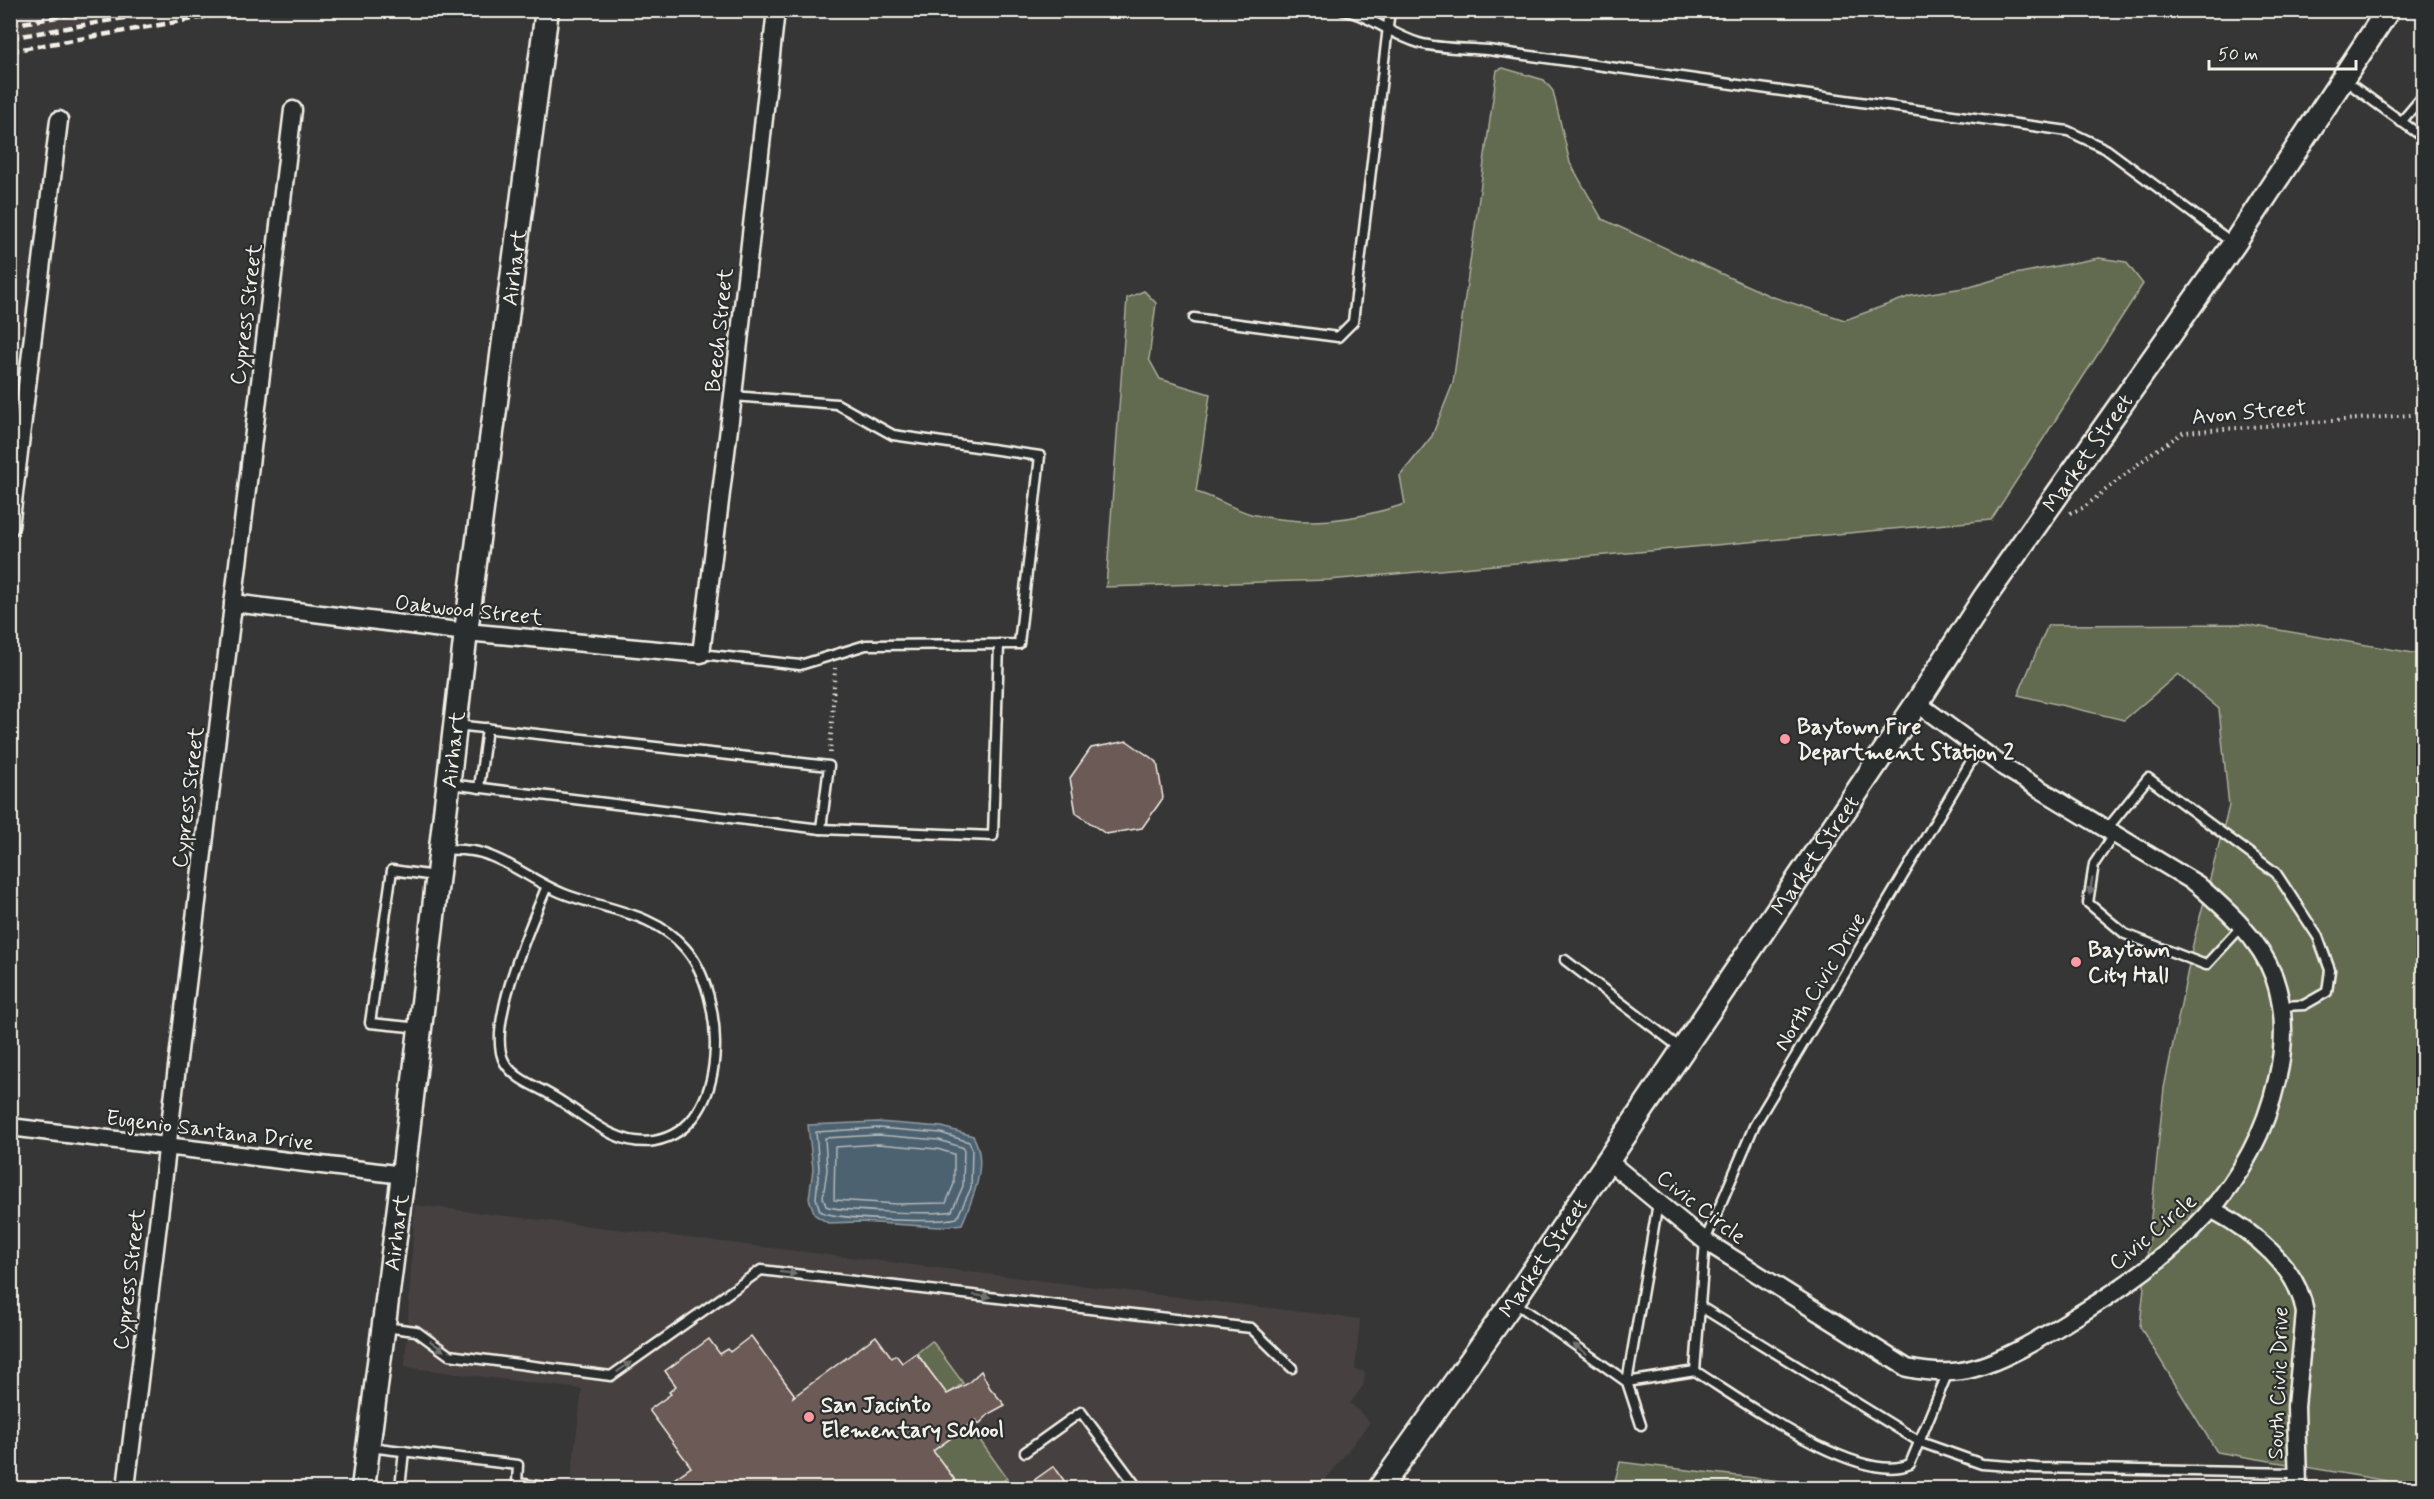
<svg xmlns="http://www.w3.org/2000/svg" width="2434" height="1499" viewBox="0 0 2434 1499" font-family="Mynerve,sans-serif">
	<rect width="100%" height="100%" fill="#373636"/>
	<filter id="ink" filterUnits="userSpaceOnUse"><feTurbulence type="fractalNoise" baseFrequency=".0167" numOctaves="2"/><feDisplacementMap in="SourceGraphic" scale="12" xChannelSelector="R" yChannelSelector="G"/><feConvolveMatrix kernelMatrix="1 2 1 2 8 2 1 2 1" color-interpolation-filters="sRGB"/></filter>
	<g filter="url(#ink)">
		<!-- built -->
		<g fill="#474140">
			<path d="M11 10H131V11L11 39Z"/>
			<path d="M415 1205 1360 1319 1355 1370 1365 1372 1363 1386 1350 1403 1370 1422 1319 1488H570L582 1389 405 1367Z"/>
		</g>
		<!-- green -->
		<g fill="#626a50" stroke="#abae9c" stroke-width="1.5">
			<path d="M1503 68 1544 80 1553 91 1570 163 1602 219 1770 296 1845 320 1911 296 1970 287 2010 275 2099 258 2126 262 2143 284 1991 520 1329 580 1106 587 1127 298 1144 291 1156 303 1149 359 1160 379 1210 394 1196 492C1215 497 1233 509 1251 514 1306 527 1352 521 1405 504L1400 476 1432 436 1453 383 1497 70Z"/>
			<path d="M2244 624 2413 653 2423 652V1485H2411L2217 1452 2140 1327 2164 1088 2194 940 2229 806 2219 709 2178 674 2124 720 2018 695 2048 625Z"/>
			<path d="M932 1341 963 1383 947 1395 917 1353Z"/>
			<path d="M969 1425 1007 1478 993 1488H961L933 1451Z"/>
			<path d="M1620 1462 1841 1488H1613Z"/>
		</g>
		<!-- water -->
		<path fill="#4e6271" stroke="#909ba1" stroke-width="1.5" d="M878 1122 942 1127 973 1136C989 1163 973 1198 962 1224L939 1227 860 1222 828 1223 815 1215 809 1199 813 1169 808 1125Z"/>
		<g fill="none" stroke-linecap="round" stroke-linejoin="round">
			<!-- shore -->
			<g stroke="#b2b8b8" stroke-width="1.5">
				<path d="M878 1128 941 1133 969 1142 972 1148 971 1188 957 1218C938 1223 834 1220 820 1211L816 1198 819 1168 816 1132Z"/>
				<path d="M878 1135 939 1140 964 1148 963 1186 952 1211C939 1215 835 1211 826 1206L823 1197 827 1170 825 1138Z"/>
				<path d="M878 1144 937 1149 954 1154V1184L946 1203 897 1204 834 1200 835 1147Z"/>
			</g>
		</g>
		<!-- building -->
		<g fill="#6c5a56" stroke="#f4f1e8" stroke-width="1.5">
			<path d="M1127 741 1157 762 1163 798 1142 828 1106 834 1076 813 1070 778 1091 748Z"/>
			<path d="M751 1336 794 1394 793 1397 876 1336 892 1358 896 1355 902 1363 916 1353 947 1394 967 1384 981 1371 990 1388 1005 1405 990 1413 979 1424 976 1420 933 1451 961 1488H661L691 1467 649 1410 671 1394 669 1392 676 1386 665 1371 709 1339 720 1354 728 1349 730 1352Z"/>
			<path d="M1054 1466 1069 1488H1023Z"/>
		</g>
		<g fill="none" stroke-linecap="round" stroke-linejoin="round">
			<!-- lane casing -->
			<g stroke="#f4f1e8" stroke-width="13">
				<g id="lane">
					<path d="M1342 10C1370 15 1391 35 1419 43 1440 49 1466 48 1488 50L2068 131 2106 149 2234 244"/>
					<path d="M2343 79 2424 138"/>
					<path d="M2401 122 2424 95"/>
					<path d="M1194 318 1338 337 1353 322 1390 10"/>
					<path d="M701 654 800 665 866 645 1019 644 1040 456 893 435 837 404 733 396"/>
					<path d="M449 784 821 829 829 766 456 725"/>
					<path d="M479 788 487 728"/>
					<path d="M821 829 993 836 999 644"/>
					<path d="M2107 829 2148 778 2276 873 2318 937 2330 970 2327 992 2304 1005 2282 1006"/>
					<path d="M2114 834 2094 864 2088 903 2125 934 2206 965 2242 926"/>
					<path d="M441 849C458 850 475 849 490 856 517 866 539 885 567 895 608 910 655 913 685 948 726 994 733 1127 654 1141 614 1148 581 1111 549 1094 533 1085 515 1079 505 1063 484 1030 532 922 547 886"/>
					<path d="M1565 960 1683 1050"/>
					<path d="M420 1028 370 1023 392 870 435 876"/>
					<path d="M1514 1302 1627 1382 1695 1371C1738 1398 1860 1487 1910 1464L1948 1372"/>
					<path d="M1701 1307 1920 1442 1982 1464 2036 1468 2297 1473"/>
					<path d="M384 1327 416 1331 449 1355 611 1376 761 1270 1251 1328 1292 1368"/>
					<path d="M1695 1371 1705 1241 1754 1126 1979 748"/>
					<path d="M1641 1425 1627 1382 1658 1203"/>
					<path d="M369 1447 518 1465 517 1483 551 1488"/>
					<path d="M1025 1452 1081 1412 1134 1483"/>
					<path d="M400 1488 404 1451"/>
				</g>
			</g>
			<!-- street casing -->
			<g stroke="#f4f1e8" stroke-width="21">
				<g id="street">
					<path d="M10 527 59 120"/>
					<path d="M233 603 466 632 701 654 733 396 776 10"/>
					<path d="M10 1127 403 1175"/>
					<path d="M1608 1161 1705 1241 1907 1368C1926 1372 1942 1374 1961 1371 1998 1366 2051 1332 2083 1312 2176 1255 2252 1190 2277 1080 2285 1046 2286 1011 2274 977 2260 939 2227 910 2197 884L2005 768 1917 703"/>
					<path d="M2213 1210C2252 1231 2299 1267 2305 1313L2296 1406 2298 1488"/>
					<path d="M126 1488 293 110"/>
				</g>
			</g>
			<!-- secondary casing -->
			<g stroke="#f4f1e8" stroke-width="27">
				<g id="secondary">
					<path id="s1" d="M363 1488 403 1175 466 632 547 10"/>
					<path id="s2" d="M1380 1488 1513 1301 1917 703 1985 597 2234 244 2388 10"/>
				</g>
			</g>
			<!-- path -->
			<g stroke="#f4f1e8" stroke-width="4" stroke-dasharray="1.5 4.5" stroke-linecap="butt">
				<path d="M2070 513 2083 508 2152 453 2184 432 2424 414"/>
				<path d="M830 753 835 668"/>
				<path d="M1102 1488 1108 1484"/>
			</g>
			<!-- lane -->
			<use href="#lane" stroke="#2a2d2e" stroke-width="8"/>
			<!-- street -->
			<use href="#street" stroke="#2a2d2e" stroke-width="16"/>
			<!-- secondary -->
			<use href="#secondary" stroke="#2a2d2e" stroke-width="22"/>
			<!-- rail -->
			<g stroke="#f4f1e8" stroke-width="4.5" stroke-dasharray="9 4.5" stroke-linecap="butt">
				<path d="M10 25 100 10"/>
				<path d="M10 38 169 10"/>
				<path d="M10 51 245 10"/>
			</g>
		</g>
		<!-- one-way arrows -->
		<defs><path id="oneway-solid" d="M-6-.8H1V-3.2L6.5 0L1 3.2V.8H-6Z" transform="scale(1.5)"/></defs>
		<g fill="#71726f">
			<use href="#oneway-solid" transform="translate(2091 886) rotate(99)"/>
			<use href="#oneway-solid" transform="translate(788 1273) rotate(7)"/>
			<use href="#oneway-solid" transform="translate(982 1296) rotate(7)"/>
			<use href="#oneway-solid" transform="translate(437 1346) rotate(37)"/>
			<use href="#oneway-solid" transform="translate(1580 1349) rotate(-145)"/>
			<use href="#oneway-solid" transform="translate(624 1367) rotate(-35)"/>
		</g>
	</g>
	<!-- markers -->
	<g fill="#ff9aa2" stroke="#2a2d2e" stroke-width="2">
		<circle cx="1785" cy="739" r="6"/>
		<circle cx="2076" cy="962" r="6"/>
		<circle cx="809" cy="1417" r="6"/>
	</g>
	<g text-anchor="middle" stroke-width="4.5" stroke-linejoin="round" paint-order="stroke">
		<!-- street labels -->
		<g font-size="22" fill="#f4f1e8" stroke="#2a2d2e">
			<text dy="8" stroke="none"><textPath href="#s1" startOffset="1230">Airhart</textPath></text>
			<text transform="translate(245 314) rotate(-83)" y="8">Cypress Street</text>
			<text transform="translate(718 330) rotate(-84)" y="8">Beech Street</text>
			<text transform="translate(2249 411) rotate(-5)" y="8">Avon Street</text>
			<text dy="8" stroke="none"><textPath href="#s2" startOffset="1254">Market Street</textPath></text>
			<text transform="translate(469 609) rotate(6)" y="8">Oakwood Street</text>
			<text dy="8" stroke="none"><textPath href="#s1" startOffset="744">Airhart</textPath></text>
			<text transform="translate(187 797) rotate(-83)" y="8">Cypress Street</text>
			<text dy="8" stroke="none"><textPath href="#s2" startOffset="768">Market Street</textPath></text>
			<text transform="translate(1819 981) rotate(-59)" y="8">North Civic Drive</text>
			<text transform="translate(210 1129) rotate(7)" y="8">Eugenio Santana Drive</text>
			<text transform="translate(1702 1206) rotate(38)" y="8">Civic Circle</text>
			<text transform="translate(2152 1231) rotate(-40)" y="8">Civic Circle</text>
			<text dy="8" stroke="none"><textPath href="#s1" startOffset="258">Airhart</textPath></text>
			<text dy="8" stroke="none"><textPath href="#s2" startOffset="282">Market Street</textPath></text>
			<text transform="translate(128 1279) rotate(-83)" y="8">Cypress Street</text>
			<text transform="translate(2277 1383) rotate(-88)" y="8">South Civic Drive</text>
		</g>
		<!-- poi labels -->
		<g font-size="22" font-weight="bold" fill="#f4f1e8" stroke="#2a2d2e" text-anchor="start">
			<text x="1797" y="734">Baytown Fire<tspan x="1797" dy="25">Department Station 2</tspan></text>
			<text x="2088" y="957">Baytown<tspan x="2088" dy="25">City Hall</tspan></text>
			<text x="821" y="1412">San Jacinto<tspan x="821" dy="25">Elementary School</tspan></text>
		</g>
	</g>
	<!-- margin -->
	<rect width="2434" height="1499" fill="none" stroke="#2a2d2e" stroke-width="36"/>
	<rect x="18" y="18" width="2398" height="1463" fill="none" stroke="#f4f1e8" stroke-width="2" filter="url(#ink)"/>
	<!-- scale -->
	<path d="M2209 60v9h147v-9" fill="none" stroke="#f4f1e8" stroke-width="3"/>
	<text x="2218" y="60" font-size="18" fill="#f4f1e8" stroke="#2a2d2e" stroke-width="4.5" paint-order="stroke">50 m</text>
</svg>
